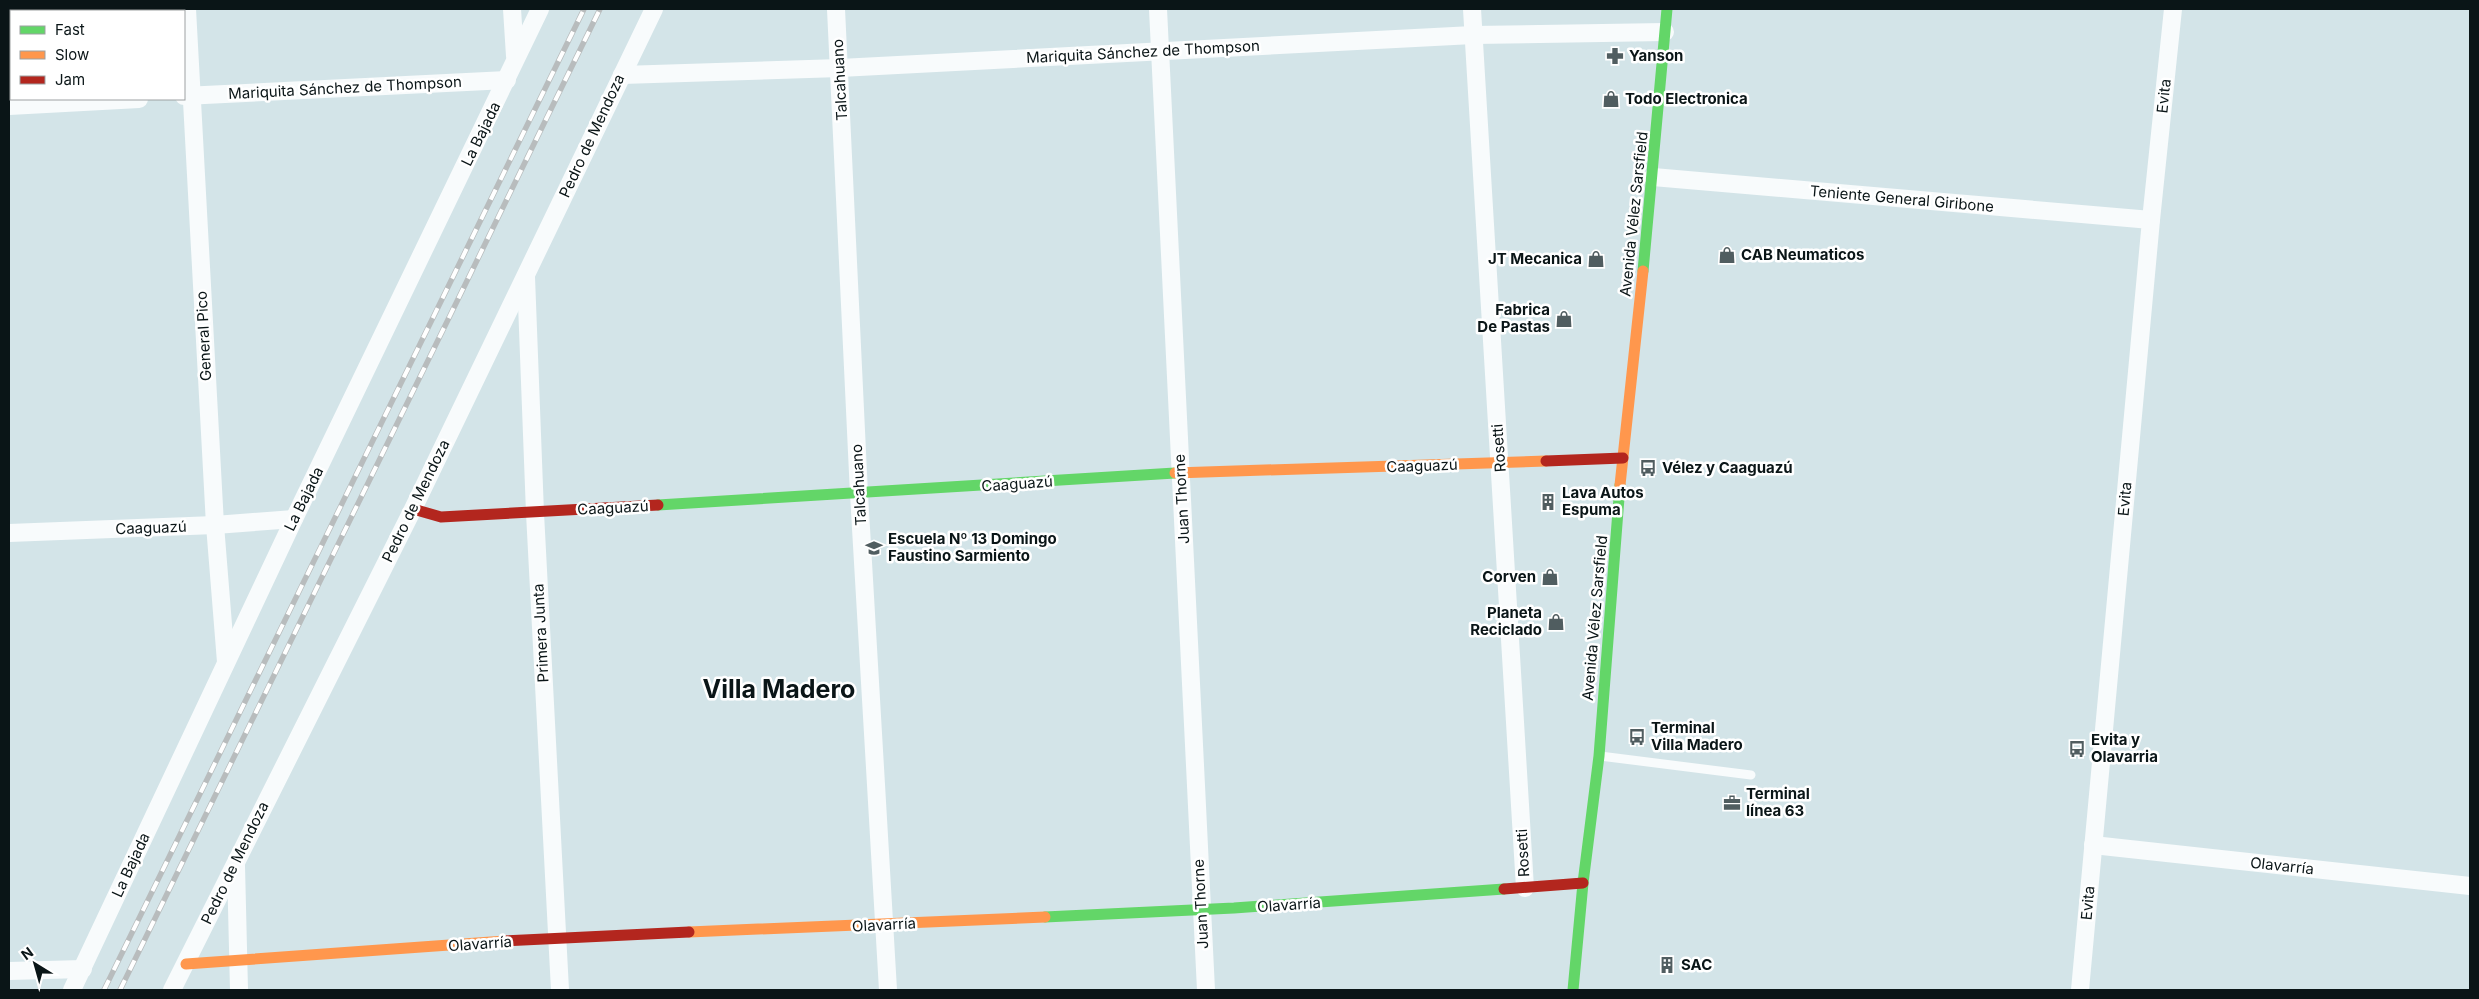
<svg xmlns="http://www.w3.org/2000/svg" width="2479" height="999" viewBox="0 0 2479 999" font-family="Inter,sans-serif">
	<rect width="100%" height="100%" fill="#d3e4e8"/>
	<g fill="none" stroke-linecap="round" stroke-linejoin="round">
		<!-- lane -->
		<path stroke="#f8fbfc" stroke-width="9" d="M1600 756 1751 775"/>
		<!-- street -->
		<g stroke="#f8fbfc" stroke-width="18">
			<path d="M187 9 215 525 226 662"/>
			<path d="M512 9 515 56"/>
			<path d="M836 9 859 494 888 990"/>
			<path d="M1158 9 1206 990"/>
			<path d="M1472 9 1525 888"/>
			<path d="M622 75 840 68 1473 35 1665 32"/>
			<path d="M184 96 507 80"/>
			<path d="M9 106 139 99"/>
			<path d="M1653 177 2151 220"/>
			<path d="M526 277 535 513 560 990"/>
			<path d="M9 533 215 525 294 519"/>
			<path d="M2093 845 2470 886"/>
			<path d="M236 866 239 990"/>
			<path d="M9 971 83 969"/>
			<path d="M72 990 294 519 540 9"/>
			<path d="M172 990 413 509 654 9"/>
			<path d="M2080 990 2151 220 2173 9"/>
		</g>
		<!-- fast -->
		<g stroke="#63d668" stroke-width="11">
			<path d="M1643 271 1667 9"/>
			<path d="M658 505 1175 473"/>
			<path d="M1045 917 1234 908 1504 889"/>
			<path d="M1573 990 1583 883 1599 756 1620 485"/>
		</g>
		<!-- slow -->
		<g stroke="#ff974d" stroke-width="11">
			<path d="M1175 473 1546 461"/>
			<path d="M1620 485 1643 271"/>
			<path d="M689 932 1045 917"/>
			<path d="M186 964 505 941"/>
		</g>
		<!-- jam -->
		<g stroke="#b3261e" stroke-width="11">
			<path d="M1546 461 1623 458"/>
			<path d="M413 509 441 517 658 505"/>
			<path d="M1504 889 1583 883"/>
			<path d="M505 941 689 932"/>
		</g>
		<!-- rail casing -->
		<g stroke="#b8bcbd" stroke-width="5.5">
			<g id="rail">
				<path d="M104 990 584 9"/>
				<path d="M120 990 600 9"/>
			</g>
		</g>
		<!-- rail -->
		<use href="#rail" stroke="#fff" stroke-width="4" stroke-dasharray="11" stroke-linecap="butt"/>
	</g>
	<!-- icons -->
	<defs>
		<g id="pharmacy-bare" transform="scale(1.35)"><path d="M-2-6h4v4h4v4h-4v4h-4v-4h-4v-4h4Z" fill="#505d60" stroke="#fff" stroke-width="2.5" paint-order="stroke"/></g>
		<g id="shop-bare" transform="scale(1.35)"><path d="M-5-2.5h2.3a2.7 3.5 0 0 1 5.4 0H5L5.5 6h-11ZM-1.5-2.5h3a1.5 2.3 0 0 0-3 0Z" fill="#505d60" stroke="#fff" stroke-width="2.5" paint-order="stroke"/></g>
		<g id="bus-bare" transform="scale(1.35)"><path d="M-5-6H5V4H4V6H2V4H-2V6H-4V4H-5ZM-3.5-4V0h7V-4ZM-3.5 1.2v1.5H-2V1.2ZM2 1.2v1.5H3.5V1.2Z" fill="#505d60" stroke="#fff" stroke-width="2.5" paint-order="stroke"/></g>
		<g id="building-bare" transform="scale(1.35)"><path d="M-4-6H4V6H1V3H-1V6H-4ZM-2.5-4.3h1.7v1.8h-1.7ZM.8-4.3h1.7v1.8H.8ZM-2.5-1h1.7V.8h-1.7ZM.8-1h1.7V.8H.8Z" fill="#505d60" stroke="#fff" stroke-width="2.5" paint-order="stroke"/></g>
		<g id="school-bare" transform="scale(1.35)"><path d="M0-5L7-2L0 1L-7-2ZM-4 1L0 2.5L4 1V4Q0 6-4 4Z" fill="#505d60" stroke="#fff" stroke-width="2.5" paint-order="stroke"/></g>
		<g id="office-bare" transform="scale(1.35)"><path d="M-6-3h4V-5.5h4V-3h4V5H-6ZM-1-4.5V-3h2v-1.5ZM-6 0V1H6V0Z" fill="#505d60" stroke="#fff" stroke-width="2.5" paint-order="stroke"/></g>
	</defs>
	<g fill-rule="evenodd">
		<use href="#pharmacy-bare" x="1615" y="56"/>
		<use href="#shop-bare" x="1611" y="99"/>
		<use href="#shop-bare" x="1727" y="255"/>
		<use href="#shop-bare" x="1596" y="259"/>
		<use href="#shop-bare" x="1564" y="319"/>
		<use href="#bus-bare" x="1648" y="468"/>
		<use href="#building-bare" x="1548" y="502"/>
		<use href="#school-bare" x="874" y="548"/>
		<use href="#shop-bare" x="1550" y="577"/>
		<use href="#shop-bare" x="1556" y="622"/>
		<use href="#bus-bare" x="1637" y="737"/>
		<use href="#bus-bare" x="2077" y="749"/>
		<use href="#office-bare" x="1732" y="803"/>
		<use href="#building-bare" x="1667" y="965"/>
	</g>
	<g text-anchor="middle" stroke-width="5" stroke-linejoin="round" paint-order="stroke">
		<!-- street labels -->
		<g font-size="15" fill="#0a1517" stroke="#fff">
			<text transform="translate(1143 52) rotate(-3)" y="5">Mariquita Sánchez de Thompson</text>
			<text transform="translate(840 80) rotate(-93)" y="5">Talcahuano</text>
			<text transform="translate(345 88) rotate(-3)" y="5">Mariquita Sánchez de Thompson</text>
			<text transform="translate(2164 96) rotate(-84)" y="5">Evita</text>
			<text transform="translate(481 134) rotate(-64)" y="5">La Bajada</text>
			<text transform="translate(592 136) rotate(-65)" y="5">Pedro de Mendoza</text>
			<text transform="translate(1902 199) rotate(5)" y="5">Teniente General Giribone</text>
			<text transform="translate(1634 214) rotate(-84)" y="5">Avenida Vélez Sarsfield</text>
			<text transform="translate(204 336) rotate(-93)" y="5">General Pico</text>
			<text transform="translate(1499 448) rotate(-94)" y="5">Rosetti</text>
			<text transform="translate(1422 466) rotate(-2)" y="5">Caaguazú</text>
			<text transform="translate(1017 484) rotate(-4)" y="5">Caaguazú</text>
			<text transform="translate(859 485) rotate(-93)" y="5">Talcahuano</text>
			<text transform="translate(304 499) rotate(-64)" y="5">La Bajada</text>
			<text transform="translate(1182 499) rotate(-93)" y="5">Juan Thorne</text>
			<text transform="translate(2125 499) rotate(-85)" y="5">Evita</text>
			<text transform="translate(416 501) rotate(-64)" y="5">Pedro de Mendoza</text>
			<text transform="translate(613 508) rotate(-3)" y="5">Caaguazú</text>
			<text transform="translate(151 528) rotate(-2)" y="5">Caaguazú</text>
			<text transform="translate(1595 618) rotate(-85)" y="5">Avenida Vélez Sarsfield</text>
			<text transform="translate(541 633) rotate(-93)" y="5">Primera Junta</text>
			<text transform="translate(1523 853) rotate(-93)" y="5">Rosetti</text>
			<text transform="translate(235 863) rotate(-64)" y="5">Pedro de Mendoza</text>
			<text transform="translate(131 865) rotate(-65)" y="5">La Bajada</text>
			<text transform="translate(2282 866) rotate(6)" y="5">Olavarría</text>
			<text transform="translate(2088 903) rotate(-85)" y="5">Evita</text>
			<text transform="translate(1201 904) rotate(-93)" y="5">Juan Thorne</text>
			<text transform="translate(1289 905) rotate(-4)" y="5">Olavarría</text>
			<text transform="translate(884 925) rotate(-3)" y="5">Olavarría</text>
			<text transform="translate(480 944) rotate(-4)" y="5">Olavarría</text>
		</g>
		<!-- poi labels -->
		<g font-size="15" font-weight="bold" fill="#0a1517" stroke="#fff" text-anchor="start">
			<text x="1629" y="61">Yanson</text>
			<text x="1625" y="104">Todo Electronica</text>
			<text x="1741" y="260">CAB Neumaticos</text>
			<text x="1582" y="264" text-anchor="end">JT Mecanica</text>
			<text x="1550" y="315" text-anchor="end">Fabrica<tspan x="1550" dy="17">De Pastas</tspan></text>
			<text x="1662" y="473">Vélez y Caaguazú</text>
			<text x="1562" y="498">Lava Autos<tspan x="1562" dy="17">Espuma</tspan></text>
			<text x="888" y="544">Escuela Nº 13 Domingo<tspan x="888" dy="17">Faustino Sarmiento</tspan></text>
			<text x="1536" y="582" text-anchor="end">Corven</text>
			<text x="1542" y="618" text-anchor="end">Planeta<tspan x="1542" dy="17">Reciclado</tspan></text>
			<text x="1651" y="733">Terminal<tspan x="1651" dy="17">Villa Madero</tspan></text>
			<text x="2091" y="745">Evita y<tspan x="2091" dy="17">Olavarria</tspan></text>
			<text x="1746" y="799">Terminal<tspan x="1746" dy="17">línea 63</tspan></text>
			<text x="1681" y="970">SAC</text>
		</g>
		<!-- town labels -->
		<g font-size="25" font-weight="bold" fill="#0a1517" stroke="#fff">
			<text x="779" y="698">Villa Madero</text>
		</g>
	</g>
	<!-- border -->
	<rect width="2479" height="999" fill="none" stroke="#0a1517" stroke-width="20"/>
	<!-- legend -->
	<rect x="10" y="10" width="175" height="90" fill="#ffffff" stroke="#9da1a2"/>
	<rect x="20" y="26" width="25" height="8" fill="#63d668" stroke="#9da1a2"/>
	<text x="55" y="35" font-size="15" fill="#0a1517">Fast</text>
	<rect x="20" y="51" width="25" height="8" fill="#ff974d" stroke="#9da1a2"/>
	<text x="55" y="60" font-size="15" fill="#0a1517">Slow</text>
	<rect x="20" y="76" width="25" height="8" fill="#b3261e" stroke="#9da1a2"/>
	<text x="55" y="85" font-size="15" fill="#0a1517">Jam</text>
	<!-- north arrow -->
	<g transform="translate(35 964) rotate(323)" stroke="#ffffff" stroke-width="4" paint-order="stroke">
	<path d="M0-4L9 19L0 12L-9 19Z" fill="#0a1517"/>
	<text y="-8" font-size="14" font-weight="bold" text-anchor="middle" fill="#0a1517">N</text>
	</g>
</svg>
